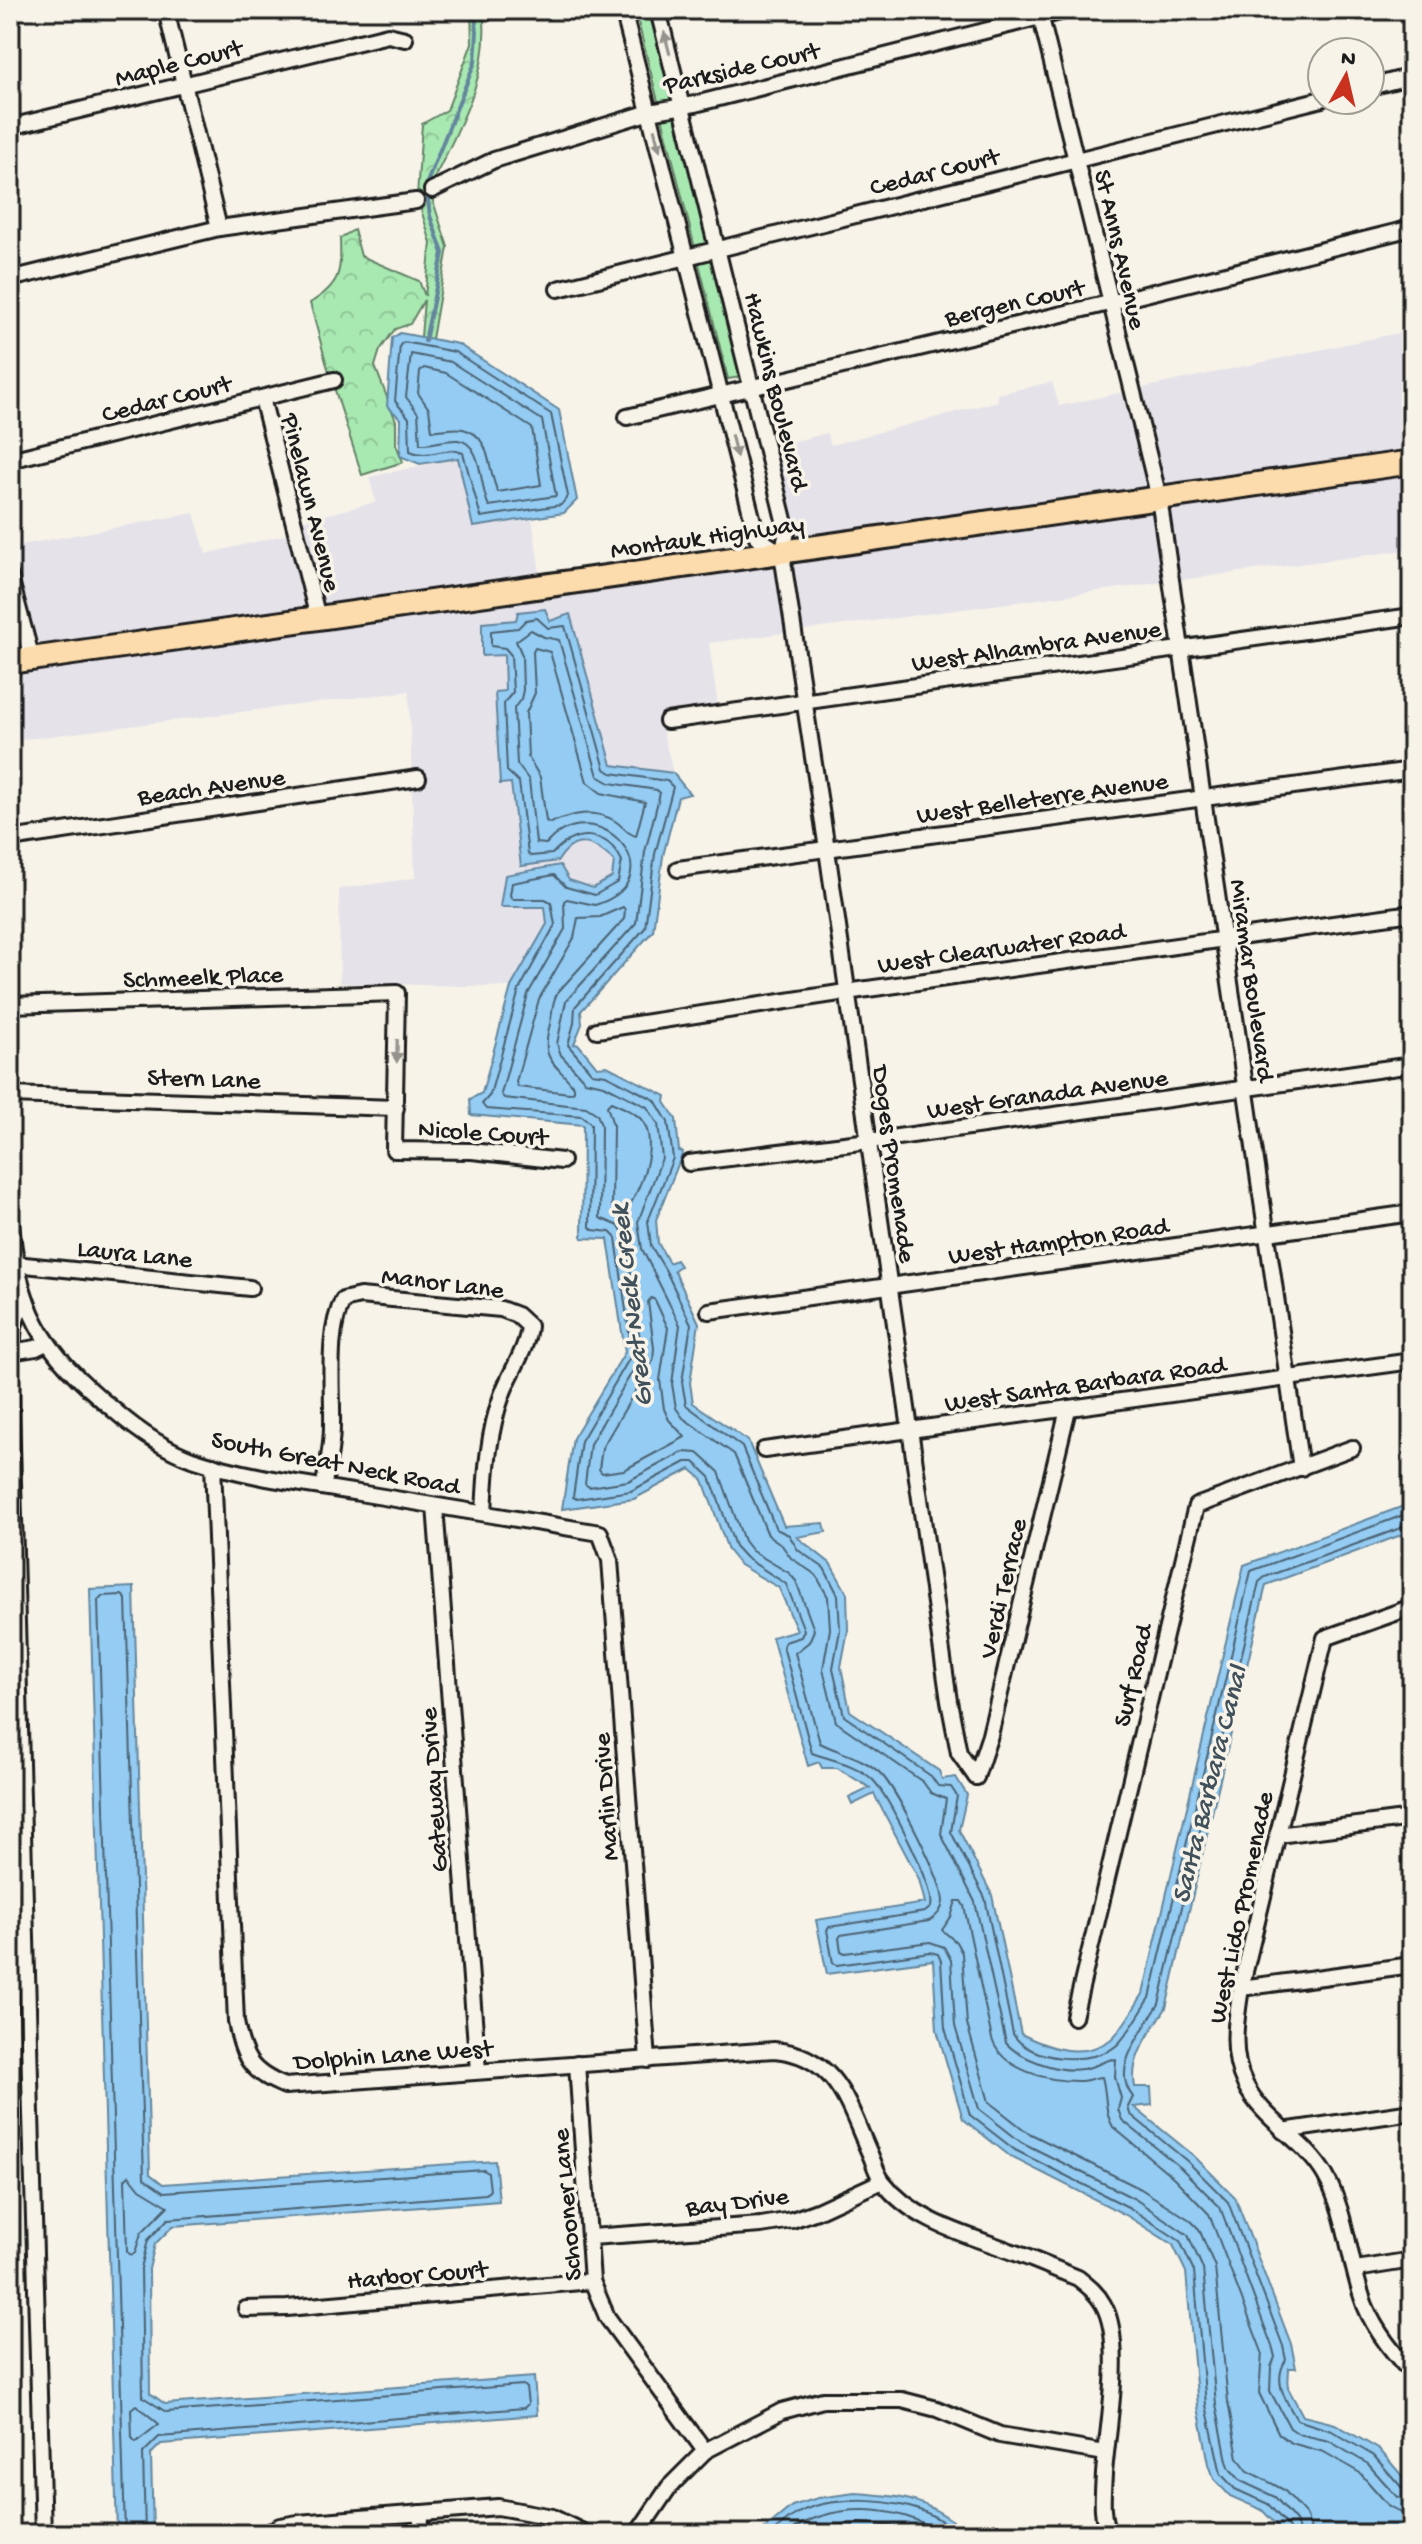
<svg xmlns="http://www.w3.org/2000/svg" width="1422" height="2544" viewBox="0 0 1422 2544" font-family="'Gochi Hand',sans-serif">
	<defs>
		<pattern id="forest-crowns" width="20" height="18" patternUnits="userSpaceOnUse" patternTransform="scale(2)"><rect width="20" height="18" fill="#a8e8b1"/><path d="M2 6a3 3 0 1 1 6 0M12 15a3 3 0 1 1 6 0" fill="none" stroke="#90c698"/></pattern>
	</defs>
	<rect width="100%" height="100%" fill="#f7f3e8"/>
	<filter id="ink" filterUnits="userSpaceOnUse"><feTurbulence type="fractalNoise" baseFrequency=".0125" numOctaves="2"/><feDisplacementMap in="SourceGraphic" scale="16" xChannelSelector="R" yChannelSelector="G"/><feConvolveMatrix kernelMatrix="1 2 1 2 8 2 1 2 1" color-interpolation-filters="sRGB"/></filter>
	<g filter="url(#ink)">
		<!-- built -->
		<path fill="#e5e2ea" d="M1412 330V549L709 643 718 707 659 716 673 773 612 765 570 615 550 621 544 609 516 620 504 655 505 692H495L500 783 511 782 521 865 583 842 599 846 614 861 612 877 593 888 569 880 523 872 505 875 546 907 547 924 511 987 340 983 339 889 415 878 409 691 10 741V547L194 513 206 554 300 531 298 522 376 502 369 477 458 458 473 527 532 518 542 588 798 555 772 447 827 433 831 445 998 401 997 394 1052 382 1059 406Z"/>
		<!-- forest -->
		<path fill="url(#forest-crowns)" stroke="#628266" stroke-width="2" d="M471 10H483C492 75 456 133 429 189L448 247 432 339 421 337 424 300 410 324 395 329 380 350 375 366 396 421V444L403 462 362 475 326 362 310 303C341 284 341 272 340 238L354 230 361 256 419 281 425 296 431 243 417 196 422 124 447 110 472 43Z"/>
		<!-- park -->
		<path fill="#a8e8b1" stroke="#628266" stroke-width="2" d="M635 10H649L741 377 728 379Z"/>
		<!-- water -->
		<g fill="#94ccf3" stroke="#64869d" stroke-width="2">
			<path d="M400 333 458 344 559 410 577 500 564 513 473 527 458 458 420 464 400 456 401 419 387 406 392 338Z"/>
			<path d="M545 609 550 621 570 614 612 765 673 773 690 794 678 797 663 856 653 931 581 1011 582 1024 574 1044 579 1045 597 1067 607 1066 666 1096 665 1102 676 1119 679 1151 683 1152 656 1220 658 1243 669 1263 676 1260 680 1266 674 1270 699 1323 690 1383 693 1403 748 1441 784 1526 824 1523 826 1532 797 1537 830 1563 847 1593 848 1630 841 1667 850 1711 939 1771 942 1779 956 1777 967 1795 959 1830 992 1895 1021 2034C1049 2048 1081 2060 1110 2040 1121 2032 1135 2006 1143 1994L1244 1565 1412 1503V1531L1266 1585 1166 2008C1151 2033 1129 2056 1135 2087H1151L1152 2105 1134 2107 1193 2155 1235 2197 1291 2344 1296 2368H1289L1288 2388 1303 2416 1335 2424 1380 2450 1409 2484 1412 2482V2534H1285L1262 2510 1230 2496 1214 2479 1209 2464 1198 2407 1186 2272 1173 2245 1126 2215 1011 2157 963 2119 937 2030 933 1960 827 1974 816 1920 925 1903 919 1879 874 1794 852 1805 849 1798 870 1788 837 1768H822L819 1762 808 1766 772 1637 797 1630 779 1588 740 1565 728 1550 703 1480 690 1469 634 1499 562 1509 573 1438 625 1352 608 1239 582 1238 583 1125 471 1115 470 1099 482 1093 511 987 547 924 545 907H500L505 875 560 865 569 880 593 888 612 877 614 861C594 842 575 833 558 861L521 866 511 783 500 784 495 692 505 691 504 655 482 656V623L516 620 518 612Z"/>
			<path d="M134 1587 150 2174 163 2184 495 2161 499 2201 173 2226 155 2244 149 2269 150 2393 165 2404 534 2377 537 2415 161 2444 151 2454 153 2534H117L90 1589Z"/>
			<path d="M855 2493C913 2497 924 2499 971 2534H758L792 2506 818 2498Z"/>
		</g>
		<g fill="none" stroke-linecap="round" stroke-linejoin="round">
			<!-- shore -->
			<g stroke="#4c6272" stroke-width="2">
				<path d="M404 342 455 352 551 414 568 496 561 505 481 517 463 453C446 445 429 460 410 451L409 418 395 401 400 345Z"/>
				<path d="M411 354 451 362 542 420 556 496 489 506C479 489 484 443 458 440 445 439 432 445 420 444L418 413 406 397Z"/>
				<path d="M424 368 446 373 532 428 541 485 498 492C487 471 493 436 463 429 453 427 442 431 432 430L429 409 418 393 420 371Z"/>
				<path d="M535 648 550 652 587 782 601 793 645 802 636 836C627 834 623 826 615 821 593 808 572 814 550 823L546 821 540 777 528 757 526 713 535 693 533 652Z"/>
				<path d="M623 907 625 910 624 919 558 992C551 1003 553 1012 550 1024 540 1061 553 1060 574 1087V1091L570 1093 518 1087 516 1082 539 999 574 938 578 918 600 917Z"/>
				<path d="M611 1102C620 1106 633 1111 640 1118 661 1140 640 1194 624 1213L612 1207 613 1125 607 1106Z"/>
				<path d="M651 1298 655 1300 668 1328 660 1380 664 1409 669 1420 685 1437 624 1470 602 1473 599 1469 602 1448 653 1361 654 1348 648 1302Z"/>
				<path d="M1412 1524 1265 1577 1259 1582 1159 2004C1144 2030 1109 2068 1133 2097L1128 2107 1130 2114 1187 2161 1228 2202 1283 2346 1286 2360C1272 2381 1286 2401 1297 2420L1332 2431 1374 2456 1403 2489 1412 2491"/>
				<path d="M129 2175 140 2189 168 2206 141 2233 135 2253 131 2255 127 2252 125 2179Z"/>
				<path d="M136 2405 159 2424 136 2442 132 2438 131 2409Z"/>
				<path d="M125 2534 98 1600 102 1596 122 1595 126 1599 144 2178 164 2192 484 2170 488 2173 490 2190 486 2194 168 2219 148 2240 141 2268 143 2397 166 2412 523 2385 526 2388 528 2404 524 2408 159 2437 143 2453 145 2534"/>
				<path d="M771 2534C778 2528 786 2520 795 2515 827 2494 900 2498 933 2516 942 2520 950 2528 958 2534"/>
				<path d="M787 2534C827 2501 900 2503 941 2534"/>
				<path d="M806 2534C842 2519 883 2520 919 2534"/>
				<path d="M1290 2534 1288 2526 1268 2504 1235 2489 1221 2474 1206 2405 1194 2271 1180 2241 1130 2208 1015 2150 970 2115 945 2028 941 1961 938 1954 930 1952 837 1965 833 1963 827 1930 829 1927 925 1912 931 1907C936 1888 888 1795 873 1780 857 1764 831 1760 812 1753L783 1646 785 1642 801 1637 804 1630 786 1584 746 1558 735 1546 710 1477 694 1462H686L631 1491 577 1499 573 1497 581 1441 632 1354 616 1238 610 1232 593 1230 590 1227 591 1124 582 1116 486 1109 482 1104 490 1095 519 990 555 925 551 902 545 899H512L510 895 512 883 554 875 566 887 595 895 618 882 622 861C607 829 573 829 552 854L531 856 528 854 519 782 507 771 504 703 513 692 511 655 505 648 491 646V631L518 628 526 620 537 618 548 628 565 626 605 769 611 773 667 781 673 787 655 854 645 928 575 1007 574 1023 568 1045 592 1073 606 1075 655 1100 668 1122 673 1158 648 1221 651 1246 666 1271 691 1324 682 1382 686 1405 742 1447 776 1529 789 1535 798 1550 824 1568 838 1595 840 1630 833 1668 844 1716 931 1776 938 1786 951 1787 957 1796 951 1832 985 1898 1013 2034C1029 2062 1094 2066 1117 2045 1130 2032 1140 2013 1150 1998L1251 1571 1412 1512"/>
				<path d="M1300 2534 1296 2521 1275 2497 1241 2481 1230 2469 1227 2461 1216 2404 1203 2269 1188 2235 1135 2199 1021 2142 979 2109 955 2026 951 1960 944 1947 930 1942 845 1953 841 1951 839 1938 841 1935 929 1921C936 1917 942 1912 943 1902 943 1880 897 1790 881 1774 864 1757 839 1753 820 1743L795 1653 809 1642 814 1630 796 1581 789 1573 752 1551 744 1541 719 1472 698 1453 683 1452 628 1481 589 1487 585 1484 590 1444 642 1355 626 1237 619 1226 600 1218 601 1125 597 1114 586 1107 504 1098 501 1094 528 994 565 929 564 901 567 899 595 905C680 878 596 786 546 844L536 843 529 780 517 764 514 708 521 699 523 690 522 655 516 641 531 630 544 637 559 640 598 776 610 783 657 790 660 793 645 852 636 923 566 1001 557 1044 561 1055 585 1081 604 1085 647 1107 658 1124 662 1158 638 1222 642 1249 680 1325 672 1384 676 1408 683 1418 734 1454 768 1535 781 1544 791 1558 816 1575 828 1597 830 1629 823 1669 836 1722 923 1782 931 1793 946 1799 941 1834 975 1902 1006 2043C1020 2059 1060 2073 1082 2069 1092 2068 1102 2062 1112 2059L1116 2060 1115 2077 1121 2098 1118 2109 1122 2120 1181 2168 1220 2207 1273 2349 1275 2357 1271 2367 1270 2391 1290 2428 1299 2434 1329 2441 1368 2464 1397 2497 1412 2501"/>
				<path d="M1312 2534 1306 2514 1284 2490 1248 2471 1238 2458 1228 2402 1215 2267 1199 2229 1190 2220 1141 2189 1027 2132 989 2102 967 2024 962 1953 956 1942 942 1930 951 1917 956 1901H961L964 1906 992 2039C1002 2070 1048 2081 1077 2081 1086 2082 1094 2077 1102 2077 1107 2094 1104 2112 1113 2127L1173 2177 1209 2214 1262 2352 1259 2393 1279 2434 1291 2443 1324 2452 1360 2473 1389 2506 1401 2512 1412 2513"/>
			</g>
			<!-- stream -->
			<path stroke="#64869d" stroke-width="4" d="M425 341 443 253 430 216 426 185 475 62 477 31 474 10"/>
			<!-- minor casing -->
			<g stroke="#1c1c1c" stroke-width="20">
				<g id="minor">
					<path d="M166 10 219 228"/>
					<path d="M623 10 757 537 782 554"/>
					<path d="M658 10 787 532 782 554 825 836 949 1701 959 1753 976 1777"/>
					<path d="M1039 10 1159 498 1301 1468"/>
					<path d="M1370 87 1412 76"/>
					<path d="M10 127 388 35 405 39"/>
					<path d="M432 190 494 160 650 112 695 104 1068 10"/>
					<path d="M10 279 219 228 416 201"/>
					<path d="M558 289 1322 99"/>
					<path d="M262 398 318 618"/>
					<path d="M627 417 1109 303 1412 228"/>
					<path d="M10 460 334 380"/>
					<path d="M10 577 32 659"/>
					<path d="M667 721 1412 616"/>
					<path d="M10 839 418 778"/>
					<path d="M678 869 1412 770"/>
					<path d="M10 1005 397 993 394 1150 472 1151 562 1161"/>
					<path d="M597 1030 846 992 1412 913"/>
					<path d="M10 1095 396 1108"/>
					<path d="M689 1163 869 1141 1412 1065"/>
					<path d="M10 1215C19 1312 40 1349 115 1411 137 1430 164 1449 192 1459 246 1477 304 1484 359 1493 440 1507 520 1519 600 1533L610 1560 648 2060"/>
					<path d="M15 1264 250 1288"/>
					<path d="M709 1311 1412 1213"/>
					<path d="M11 1352 36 1348 46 1343"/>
					<path d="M10 1370 14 1326 24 1295"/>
					<path d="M10 1377 43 2534"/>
					<path d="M764 1450 1412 1361"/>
					<path d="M213 1465 236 2022C243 2058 250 2072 285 2086L774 2050C837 2055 848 2105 870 2154 874 2163 877 2175 883 2182 914 2222 965 2234 1010 2251 1033 2259 1055 2269 1078 2278 1088 2286 1097 2293 1103 2304 1125 2342 1107 2430 1104 2474 1103 2495 1100 2515 1109 2534"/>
					<path d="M323 1487C328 1466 332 1446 332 1425 333 1387 326 1333 343 1300L360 1296 501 1309 517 1315 529 1326C527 1350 510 1372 502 1395 488 1433 486 1473 484 1513"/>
					<path d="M435 1506 478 2071"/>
					<path d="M1412 1607 1325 1638 1241 1988C1236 2020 1230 2054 1245 2084 1263 2121 1305 2140 1325 2175 1347 2214 1348 2256 1362 2297 1371 2326 1392 2352 1412 2373"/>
					<path d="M976 1777 990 1735 1068 1409"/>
					<path d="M1278 1835 1412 1818"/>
					<path d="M1241 1988 1412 1965"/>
					<path d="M1074 2017 1196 1506 1352 1448"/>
					<path d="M577 2064 592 2281 607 2317 705 2451"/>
					<path d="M1283 2131 1412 2112"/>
					<path d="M591 2237 761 2225 792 2220 817 2211 882 2181"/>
					<path d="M1356 2269 1412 2260"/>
					<path d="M246 2309 287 2308 592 2281"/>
					<path d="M420 2513 422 2534"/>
					<path d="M267 2534 280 2526 298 2523 498 2507 552 2517 587 2534"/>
					<path d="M637 2534 669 2487 705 2451 782 2411 823 2400H902L937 2409 1000 2435 1105 2453"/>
				</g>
			</g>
			<!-- primary casing -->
			<g stroke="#1c1c1c" stroke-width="28">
				<path id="primary" d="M10 662 1412 462"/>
			</g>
			<!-- minor -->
			<use href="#minor" stroke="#f7f3e8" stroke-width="14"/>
			<!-- primary -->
			<use href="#primary" stroke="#fcdcac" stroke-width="22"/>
		</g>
		<!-- one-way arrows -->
		<defs><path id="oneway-solid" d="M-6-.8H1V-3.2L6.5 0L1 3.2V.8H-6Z" transform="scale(2)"/></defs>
		<g fill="#94928c">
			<use href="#oneway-solid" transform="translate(667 43) rotate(-104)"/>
			<use href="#oneway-solid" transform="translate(657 140) rotate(76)"/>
			<use href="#oneway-solid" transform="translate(734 446) rotate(76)"/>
			<use href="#oneway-solid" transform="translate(397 1051) rotate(91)"/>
		</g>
	</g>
	<g text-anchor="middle" stroke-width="7" stroke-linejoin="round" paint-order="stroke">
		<!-- street labels -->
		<g font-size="26" fill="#1c1c1c" stroke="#f7f3e8">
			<text transform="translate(178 61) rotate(-14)" y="9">Maple Court</text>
			<text transform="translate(741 66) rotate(-13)" y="9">Parkside Court</text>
			<text transform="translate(934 170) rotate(-14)" y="9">Cedar Court</text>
			<text transform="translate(1122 249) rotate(77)" y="9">St Anns Avenue</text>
			<text transform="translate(1014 301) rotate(-13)" y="9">Bergen Court</text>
			<text transform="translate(778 391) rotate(76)" y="9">Hawkins Boulevard</text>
			<text transform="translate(166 397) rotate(-14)" y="9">Cedar Court</text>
			<text transform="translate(313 502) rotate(76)" y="9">Pinelawn Avenue</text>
			<text transform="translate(707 535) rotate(-8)" y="9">Montauk Highway</text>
			<text transform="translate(1036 644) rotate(-8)" y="9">West Alhambra Avenue</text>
			<text transform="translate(211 785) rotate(-8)" y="9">Beach Avenue</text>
			<text transform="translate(1042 796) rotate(-8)" y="9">West Belleterre Avenue</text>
			<text transform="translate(1001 946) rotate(-8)" y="9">West Clearwater Road</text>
			<text transform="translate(203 975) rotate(-2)" y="9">Schmeelk Place</text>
			<text transform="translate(1254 980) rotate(82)" y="9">Miramar Boulevard</text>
			<text transform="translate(204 1077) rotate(2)" y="9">Stern Lane</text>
			<text transform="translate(1047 1092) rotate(-8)" y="9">West Granada Avenue</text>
			<text transform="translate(483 1131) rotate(4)" y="9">Nicole Court</text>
			<text transform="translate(896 1164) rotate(82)" y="9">Doges Promenade</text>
			<text transform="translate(1058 1239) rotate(-8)" y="9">West Hampton Road</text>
			<text transform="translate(135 1252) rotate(6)" y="9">Laura Lane</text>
			<text transform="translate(443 1281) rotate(7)" y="9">Manor Lane</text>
			<text transform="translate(1085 1382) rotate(-8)" y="9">West Santa Barbara Road</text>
			<text transform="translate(336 1461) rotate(11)" y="9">South Great Neck Road</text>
			<text transform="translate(1001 1588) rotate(-77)" y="9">Verdi Terrace</text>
			<text transform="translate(1131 1675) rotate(-77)" y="9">Surf Road</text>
			<text transform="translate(432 1790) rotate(-94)" y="9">Gateway Drive</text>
			<text transform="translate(604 1797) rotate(-94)" y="9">Marlin Drive</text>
			<text transform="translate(1239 1907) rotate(-78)" y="9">West Lido Promenade</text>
			<text transform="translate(393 2053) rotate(-4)" y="9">Dolphin Lane West</text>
			<text transform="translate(737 2200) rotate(-7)" y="9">Bay Drive</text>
			<text transform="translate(565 2205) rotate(-95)" y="9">Schooner Lane</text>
			<text transform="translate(417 2273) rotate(-5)" y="9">Harbor Court</text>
		</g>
		<!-- water labels -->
		<g font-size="28" font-style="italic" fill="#40515c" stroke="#f7f3e8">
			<text transform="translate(629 1306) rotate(-97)" y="10">Great Neck Creek</text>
			<text transform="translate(1207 1784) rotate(-76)" y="10">Santa Barbara Canal</text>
		</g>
	</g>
	<!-- margin -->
	<rect width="1422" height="2544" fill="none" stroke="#f7f3e8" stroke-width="40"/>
	<rect x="20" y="20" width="1382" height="2504" fill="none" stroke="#1c1c1c" stroke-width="3" filter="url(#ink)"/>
	<!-- north arrow -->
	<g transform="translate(1346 76) rotate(8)"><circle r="38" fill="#f7f3e8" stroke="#9f9d96" stroke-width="2"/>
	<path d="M0-6L14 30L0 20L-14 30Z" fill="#c8321e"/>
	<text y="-12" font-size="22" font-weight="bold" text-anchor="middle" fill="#1c1c1c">N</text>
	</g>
</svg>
